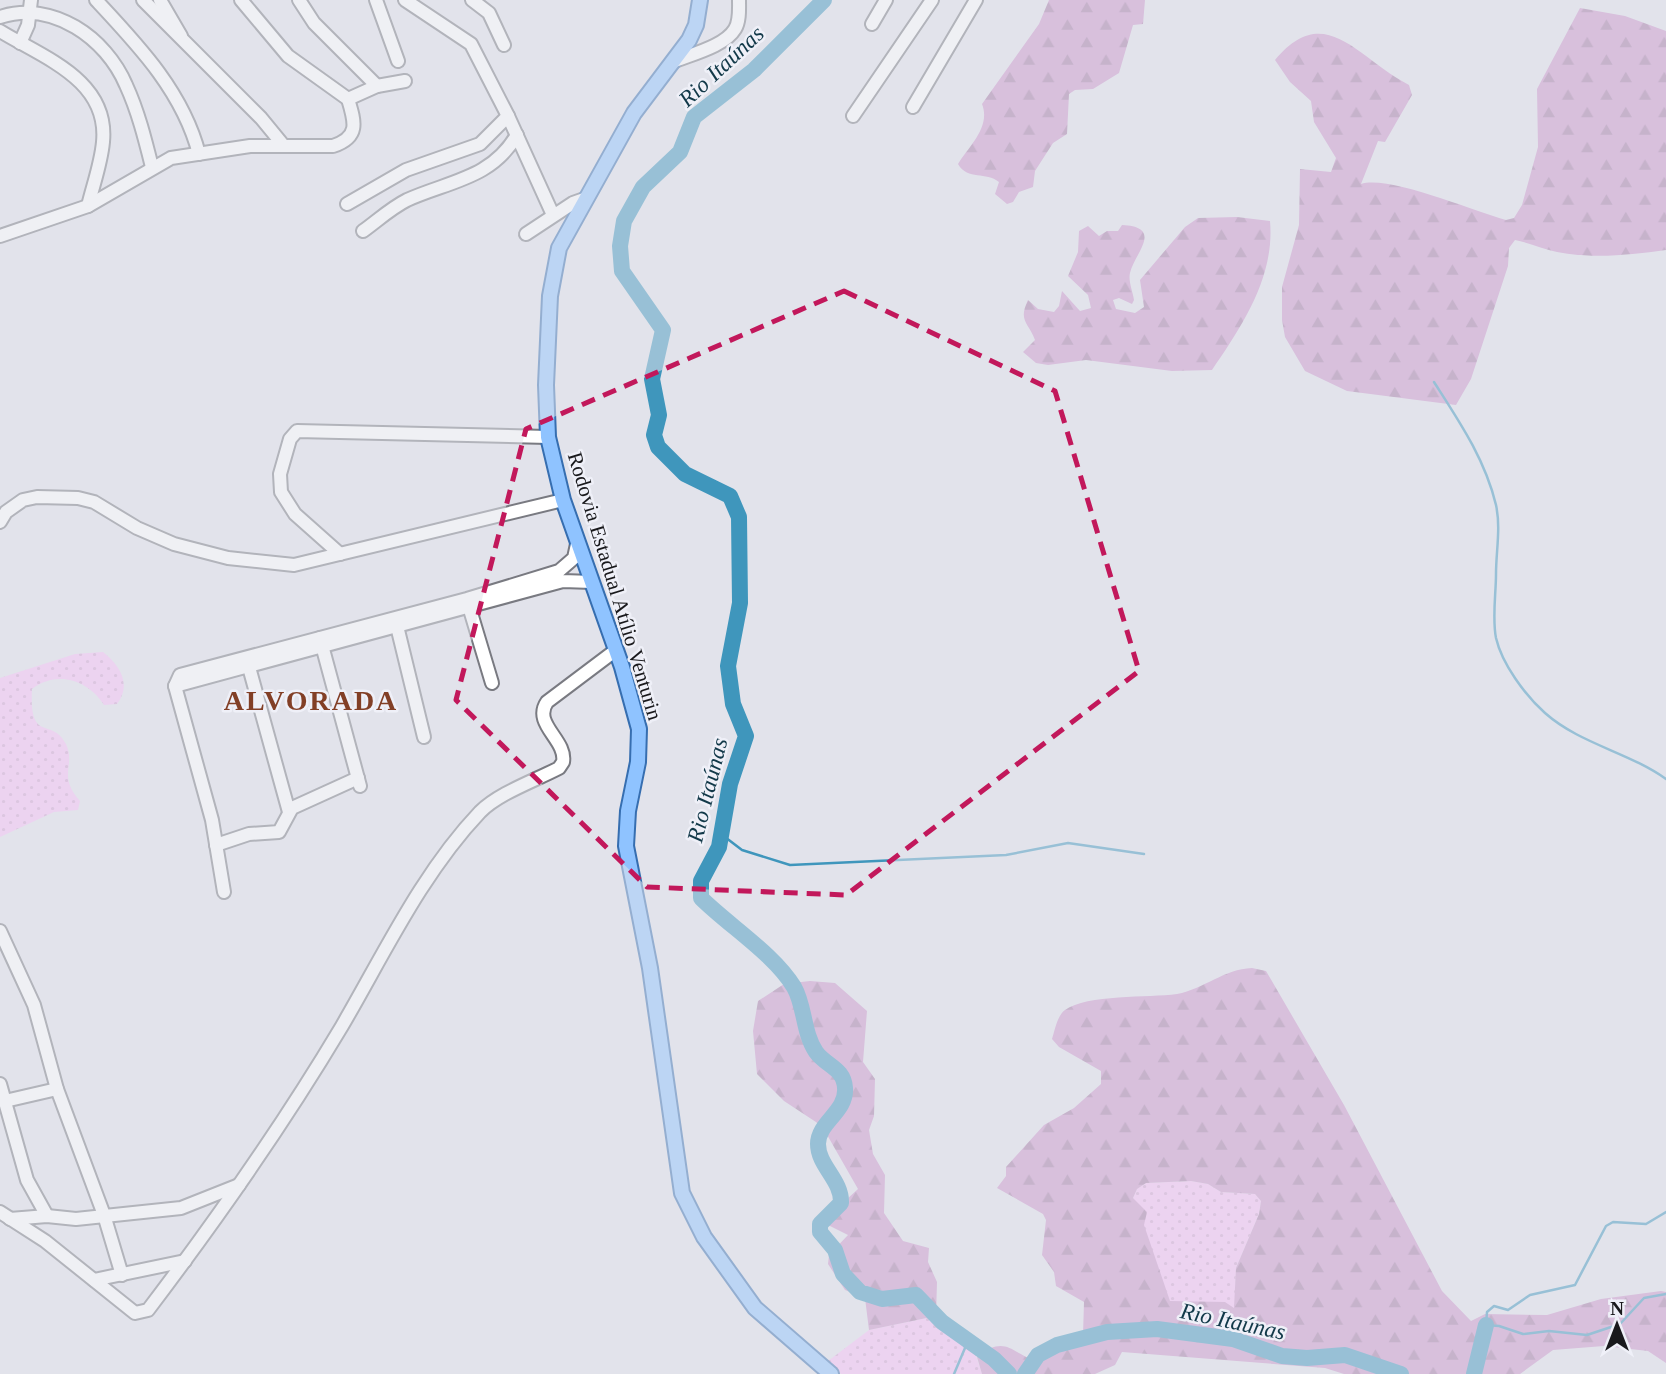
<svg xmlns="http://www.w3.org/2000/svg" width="1666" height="1374" viewBox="0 0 1666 1374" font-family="'Times New Roman',serif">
	<defs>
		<pattern id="grass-dots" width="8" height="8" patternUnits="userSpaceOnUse" patternTransform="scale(1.75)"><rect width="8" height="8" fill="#f8bef6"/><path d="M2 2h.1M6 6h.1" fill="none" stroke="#d4a3d2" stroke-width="1.8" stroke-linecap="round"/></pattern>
		<pattern id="forest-firs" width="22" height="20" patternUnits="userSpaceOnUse" patternTransform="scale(1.75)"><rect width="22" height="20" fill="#cc94cb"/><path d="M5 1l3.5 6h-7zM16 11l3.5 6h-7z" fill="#a578a4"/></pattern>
	</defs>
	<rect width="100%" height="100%" fill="#e2e3eb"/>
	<!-- grass -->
	<g fill="url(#grass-dots)">
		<path d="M103 652C120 665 132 685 117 704L104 705C88 680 57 670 32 689 29 745 52 716 66 744 76 766 57 775 80 801L78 810 54 812 0 837V678L75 654Z"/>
		<path d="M1191 1181 1208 1184 1221 1192 1255 1194 1261 1201 1259 1214 1236 1268 1235 1309 1224 1303 1170 1302 1133 1198 1137 1189 1146 1183Z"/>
		<path d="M936 1316 974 1350 982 1374H841L828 1361 869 1330Z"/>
	</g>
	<!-- forest -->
	<g fill="url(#forest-firs)" fill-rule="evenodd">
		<path d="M1049 0H1145L1143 24 1133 25 1119 73 1093 89 1075 90 1069 94 1067 134 1053 143 1035 171 1033 187 1019 192 1013 202 1007 204 995 194 999 182C986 171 968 181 958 164 969 146 991 127 982 104L1039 24Z"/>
		<path d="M1580 8 1625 16 1666 31V250C1630 255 1593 259 1557 252 1543 249 1529 243 1515 240L1509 248 1508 266 1471 379 1456 405 1347 391 1305 371 1285 337 1282 320V287L1299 225 1300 169 1331 172 1336 158 1314 122 1311 101 1290 82 1275 60C1325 0 1357 58 1409 85L1412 95 1385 142 1378 141 1361 184C1389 175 1473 211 1506 220L1514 218 1522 205 1538 147 1537 89Z"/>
		<path d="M1237 217 1270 221C1275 277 1242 326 1212 370L1172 371 1086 360 1048 365 1036 363 1023 352 1035 340C1028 322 1018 321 1028 300L1038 309 1054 312 1059 306 1062 291 1080 311 1091 308 1088 295 1068 276 1078 252 1079 231 1088 226 1099 236 1107 231H1118L1122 225C1165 227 1134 254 1130 273 1128 281 1133 292 1134 300L1132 304 1119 298 1113 300 1116 309 1135 313 1144 307 1140 280 1185 227 1198 218Z"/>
		<path d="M1252 968 1266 971 1344 1105 1442 1291 1471 1321 1485 1314 1547 1315 1601 1299 1661 1291 1666 1292V1363L1648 1351 1604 1346 1553 1350 1520 1374H1344L1325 1368 1122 1352 1115 1365 1095 1374H982L977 1357C1007 1333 1012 1355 1039 1362L1059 1346 1074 1343 1083 1335 1084 1302 1056 1286 1054 1272 1042 1255 1046 1220 1043 1214 997 1188 1006 1176V1167L1044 1125 1074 1108 1101 1084V1071L1059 1047 1052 1039C1055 1030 1057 1016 1065 1010 1087 994 1148 998 1177 994 1204 989 1224 969 1252 968ZM1191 1181 1208 1184 1221 1192 1255 1194 1261 1201 1259 1214 1236 1268 1234 1308 1225 1302 1170 1301 1144 1225 1147 1212 1133 1198 1137 1189 1146 1183Z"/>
		<path d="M810 981 835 983 867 1011 863 1062 875 1079 874 1116 869 1130 873 1154 885 1175 884 1213 903 1241 929 1248 928 1262 937 1282 936 1316 869 1330 865 1298 845 1290 828 1264 829 1255 848 1235 822 1222 858 1189 822 1126 784 1101 757 1074 753 1031 758 1001 784 984Z"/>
	</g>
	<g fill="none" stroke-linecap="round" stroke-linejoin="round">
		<!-- stream -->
		<g stroke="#3f96bc" stroke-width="2.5">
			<path d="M1434 382C1459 421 1485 459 1496 505 1501 528 1496 551 1496 574 1496 594 1492 618 1496 638 1502 664 1525 695 1545 713 1580 744 1628 752 1666 779"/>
			<path d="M721 834 742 850 790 865 1006 855 1068 843 1144 854"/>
			<path d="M1666 1212 1646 1224 1613 1222 1606 1226 1575 1285 1530 1295 1508 1310 1494 1306 1487 1312 1486 1325 1499 1326 1523 1334 1549 1331 1587 1335 1620 1324 1644 1298 1666 1294"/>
			<path d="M954 1374 965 1348 963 1337"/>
		</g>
		<!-- river -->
		<g stroke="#3f96bc" stroke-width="16">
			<path d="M824 0 754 70 694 117 680 152 643 187 624 221 620 246 622 271 663 330 652 379 659 415 654 435 658 447 685 474 730 496 739 517 740 603 728 666 733 704 746 736 730 784 719 847 701 881V898C728 925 774 954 794 987 805 1006 803 1033 816 1052 826 1066 844 1068 845 1088 847 1112 818 1122 818 1144 818 1166 842 1180 841 1203L820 1224V1232L835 1250 843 1274 860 1292 882 1299 916 1295 942 1322 994 1359 1009 1374"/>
			<path d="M1025 1374 1038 1355 1057 1345 1107 1332 1157 1329 1233 1339 1282 1356 1307 1358 1345 1355 1401 1374"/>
			<path d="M1474 1374 1486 1325"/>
		</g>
		<!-- minor casing -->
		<g stroke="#797a81" stroke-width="16">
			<g id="minor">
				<path d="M96 0C139 46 183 92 199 154"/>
				<path d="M143 0 261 118 284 146"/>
				<path d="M160 0 181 36"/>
				<path d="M241 0 288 56 348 99"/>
				<path d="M299 0 314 23 377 86"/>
				<path d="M376 0 398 61"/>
				<path d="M405 0 471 44 508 116 553 215"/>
				<path d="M472 0 489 13 504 45"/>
				<path d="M0 17C53 0 106 38 126 85 138 111 145 139 152 167"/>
				<path d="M872 24 886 0"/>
				<path d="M0 31C44 58 109 80 103 142 101 164 93 185 88 206"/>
				<path d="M20 43 28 25 31 0"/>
				<path d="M675 61C692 54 725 46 735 29 740 21 739 8 739 0"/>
				<path d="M348 99 377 86 405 81"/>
				<path d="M913 107 976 0"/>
				<path d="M853 116 932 0"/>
				<path d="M347 204 406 170 480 144 508 116"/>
				<path d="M363 231C377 221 391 208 407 200 449 181 491 179 517 135"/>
				<path d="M526 234 573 203 587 198"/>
				<path d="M0 236 88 206 171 158 250 146H333C360 137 355 122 348 99"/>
				<path d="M0 522 6 512 23 500 37 497 78 498 94 502 137 528 174 544 228 558 294 565 563 500"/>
				<path d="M577 544 574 558 559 571 467 599 180 675 175 686 563 581 592 582"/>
				<path d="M340 554 295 514 281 492 280 474 290 439 297 431 548 437"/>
				<path d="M468 603 492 683"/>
				<path d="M396 622 424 737"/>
				<path d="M320 638 360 786"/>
				<path d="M247 660 289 812"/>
				<path d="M175 686 212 820 224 892"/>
				<path d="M216 845 249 834 279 832 292 808 358 778"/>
				<path d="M0 931 34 1005 57 1089 104 1215 122 1275"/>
				<path d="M0 1084 27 1180 47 1216"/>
				<path d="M5 1101 57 1089"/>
				<path d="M0 1212 45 1241 135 1313 148 1310C217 1219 283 1125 342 1026 384 954 422 873 480 812 499 793 534 781 559 768L563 762C567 740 532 724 547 702L616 650"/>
				<path d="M10 1219 47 1216 76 1219 181 1208 239 1185"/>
				<path d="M94 1280 185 1261"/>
			</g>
		</g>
		<!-- major casing -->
		<g stroke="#366eb0" stroke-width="18">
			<path id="major" d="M700 0 696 25 689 40 634 113 559 248 550 296 546 385 548 437 563 500 622 667 639 729 638 762 628 811 626 846 650 968 682 1193 704 1237 755 1308 831 1374"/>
		</g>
		<!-- minor -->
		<use href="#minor" stroke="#fff" stroke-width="12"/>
		<!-- major -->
		<use href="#major" stroke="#8fc3ff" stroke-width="14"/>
	</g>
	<!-- marked area -->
	<path d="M0 0H1666V1374H0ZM844 291 1055 391 1139 671 846 895 647 887 456 700 526 429Z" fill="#e2e3eb" fill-opacity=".55" fill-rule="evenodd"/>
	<path fill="none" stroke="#c2185b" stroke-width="5" stroke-dasharray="14 9" stroke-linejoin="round" d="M844 291 1055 391 1139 671 846 895 647 887 456 700 526 429Z"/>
	<g text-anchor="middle" stroke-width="5" stroke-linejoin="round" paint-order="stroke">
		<!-- street labels -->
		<g font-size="21" fill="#19191c" stroke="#eff0f8">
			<text transform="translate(615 586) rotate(73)" y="7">Rodovia Estadual Atílio Venturin</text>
		</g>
		<!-- water labels -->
		<g font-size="23" font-style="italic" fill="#123949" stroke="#eff0f8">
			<text transform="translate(721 66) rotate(-43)" y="8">Rio Itaúnas</text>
			<text transform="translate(707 790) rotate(-76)" y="8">Rio Itaúnas</text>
			<text transform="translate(1233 1321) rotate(12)" y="8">Rio Itaúnas</text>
		</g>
		<!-- district labels -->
		<g font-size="28" font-weight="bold" letter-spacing="2" fill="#823f26" stroke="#eff0f8">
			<text x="311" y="710">ALVORADA</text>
		</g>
	</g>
	<!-- north arrow -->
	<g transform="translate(1617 1325)" stroke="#eff0f8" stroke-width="5" paint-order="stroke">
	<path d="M0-5L12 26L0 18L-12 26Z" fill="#19191c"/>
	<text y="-10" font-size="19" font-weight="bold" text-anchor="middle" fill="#19191c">N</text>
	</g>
</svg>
